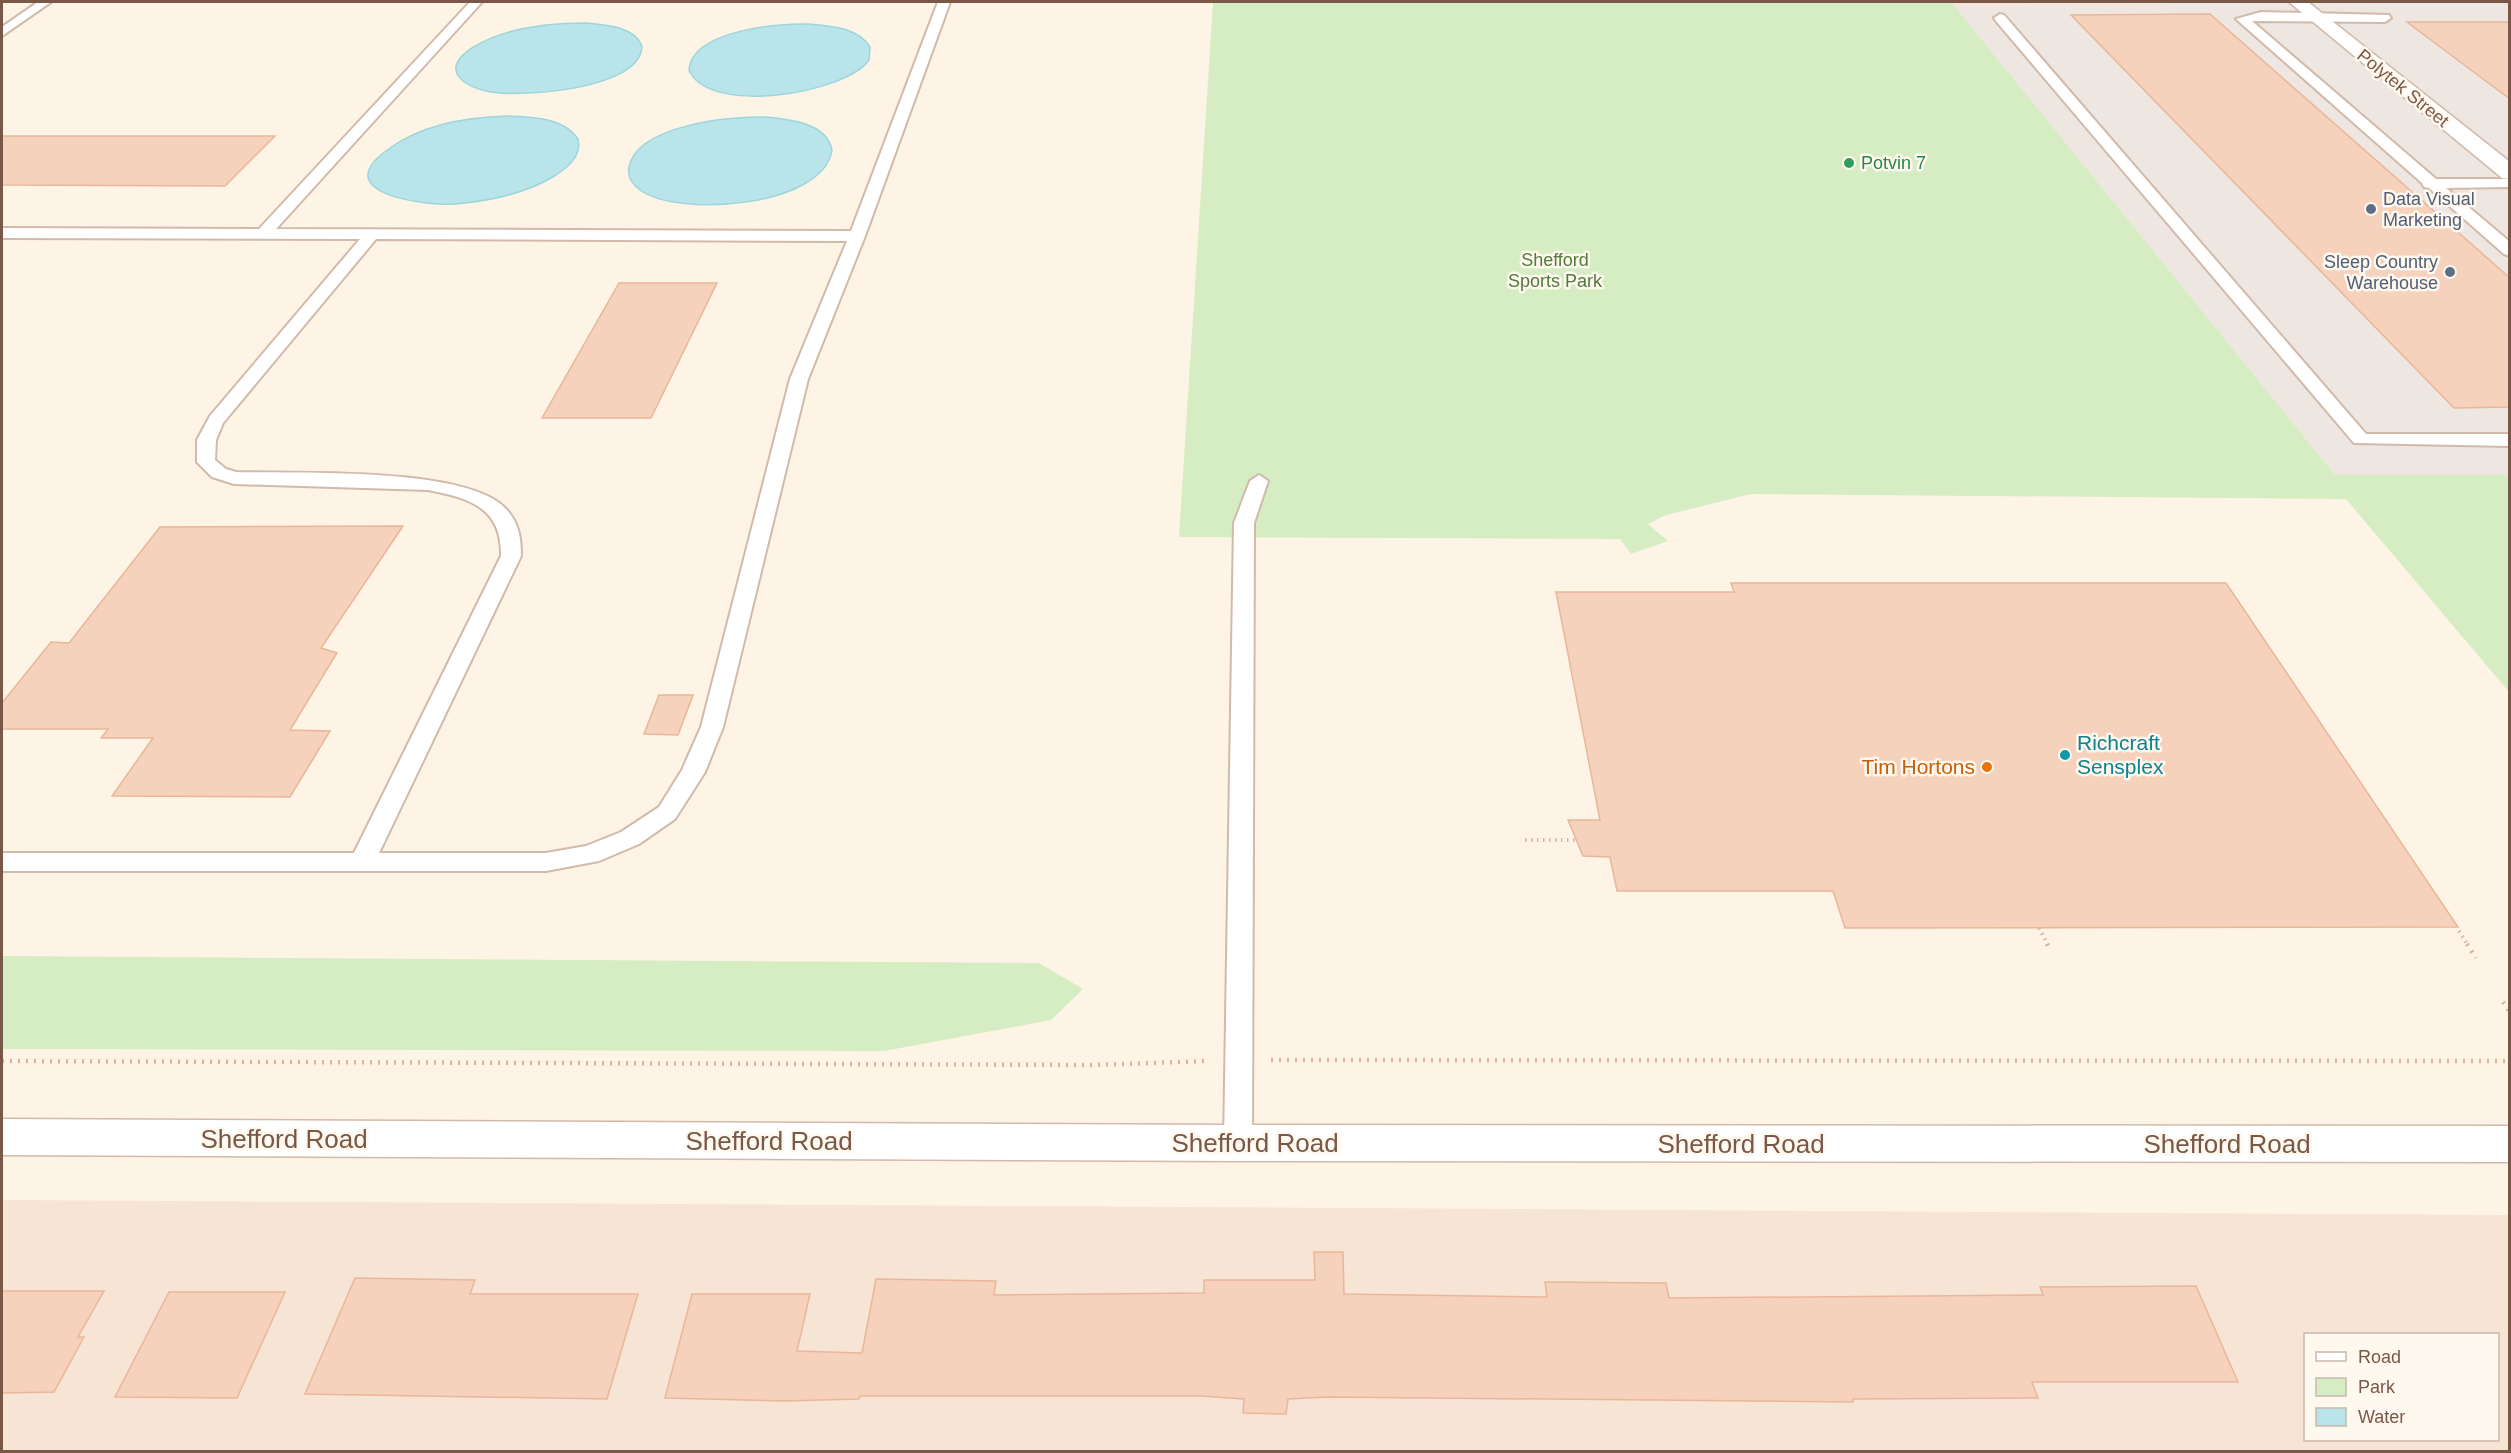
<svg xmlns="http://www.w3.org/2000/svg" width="2511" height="1453" viewBox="0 0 2511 1453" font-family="Arial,sans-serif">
	<rect width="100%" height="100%" fill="#fef4e6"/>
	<!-- residential -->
	<path fill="#f6e5d4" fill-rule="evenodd" d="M2 1200 2509 1215V1451L2 1452ZM2306 1334H2498V1440H2306Z"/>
	<!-- commercial -->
	<path fill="#ffe3d9" d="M1951 2H2510L1953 5Z"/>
	<!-- industrial -->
	<path fill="#eee6e0" d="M2313 2H2509V475H2335L1953 5Z"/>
	<!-- green -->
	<g fill="#d6edc3">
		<path d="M1213 2H1951L2335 475H2509V692L2346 499 1751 494 1666 515 1648 524 1668 541 1631 554 1620 539 1179 537Z"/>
		<path d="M2 956 1039 963 1083 989 1051 1020 884 1051 2 1049Z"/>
	</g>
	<!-- water -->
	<g fill="#b8e4ea" stroke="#9ed5dd" stroke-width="1.5">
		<path d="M586 23C605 25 634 26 642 46 641 90 522 97 491 92 464 87 438 70 472 48 505 27 548 23 586 23Z"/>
		<path d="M809 24C830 26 858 27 870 47L869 60C845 94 708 116 689 70 691 30 780 23 809 24Z"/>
		<path d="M508 116C531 117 564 117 578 139 582 156 568 167 556 175 526 194 490 201 455 204 424 206 324 193 390 148 423 124 468 117 508 116Z"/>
		<path d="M764 117C787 119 827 122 832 150 824 207 678 218 640 190 632 184 627 176 629 167 637 125 731 116 764 117Z"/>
	</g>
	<!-- building -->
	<g fill="#f6d1bb" stroke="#eab69a" stroke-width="1.5">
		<path d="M2210 14 2510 278V407L2454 408 2071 15Z"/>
		<path d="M2407 22H2510V99L2467 67Z"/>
		<path d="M2 136H275L225 186 2 185Z"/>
		<path d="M619 283H717L651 418H542Z"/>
		<path d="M403 526 321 648 337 653 290 730 330 731 290 797 112 796 153 738H101L108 729H2V703L51 642 69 643 160 527Z"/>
		<path d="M1731 583H2226L2458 927 1845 928 1833 891H1617L1610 857 1583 856 1568 820H1600L1556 592H1734Z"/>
		<path d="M659 695H693L678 735 644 734Z"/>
		<path d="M1314 1252H1343L1344 1294 1547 1297 1545 1282 1666 1283 1669 1298 2043 1295 2040 1287 2196 1286 2238 1382H2032L2038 1398 1853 1399V1402L1328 1397 1288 1399 1286 1414 1243 1413 1244 1399 1201 1396H860L859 1399 785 1401 665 1398 692 1294H810L797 1351 862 1353 876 1279 996 1281 994 1295 1204 1293V1280H1315Z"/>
		<path d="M355 1278 475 1280 470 1294H638L607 1399 305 1394Z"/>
		<path d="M2 1291H104L78 1337H84L54 1392 2 1393Z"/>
		<path d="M169 1292H285L237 1398 115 1397Z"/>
	</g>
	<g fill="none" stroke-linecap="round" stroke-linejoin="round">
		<!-- service casing -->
		<g stroke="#d1baaa" stroke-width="4">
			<g id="service">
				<path d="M38 2H51L2 36V27Z"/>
				<path d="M470 2H482L276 229 851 231 938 2H950L865 236 808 379 723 727 705 772 675 819 639 844 599 861 546 871H2V853H354L501 556C502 508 470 498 428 490L234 484 212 477 197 462V440L210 416 360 239 2 238V228L259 229ZM376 239 847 241 790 379 701 727 682 770 659 807 621 832 586 846 546 853H379L521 556C521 538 519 523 506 509 467 466 295 474 236 472L226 469 215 460 216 440 223 423Z"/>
				<path d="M2261 12 2389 15 2391 18 2385 22 2252 21 2436 179H2510V187L2446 188 2510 242V256L2504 254 2429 188 2424 187 2422 183 2236 19Z"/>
				<path d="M2000 14 2004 15 2366 434H2510V446L2354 443 1996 21 1994 18Z"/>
				<path d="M1259 475 1268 481 1254 523 1252 1143 1248 1152 1238 1155 1228 1152 1224 1143 1234 523 1250 481Z"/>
			</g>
		</g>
		<!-- minor casing -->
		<g stroke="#d1baaa" stroke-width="3">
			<path id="minor" d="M2289 2H2308L2510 162V179L2502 178Z"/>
		</g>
		<!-- tertiary casing -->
		<g stroke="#d1baaa" stroke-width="3">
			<path id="tertiary" d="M2 1119 1238 1125 2510 1126V1162L1238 1161 2 1155Z"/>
		</g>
		<!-- path-far1 -->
		<g stroke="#dbb49e" stroke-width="4" stroke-dasharray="1.5 4.5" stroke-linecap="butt">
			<path d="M1525 840H1575"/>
			<path d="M2039 928 2048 945"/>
			<path d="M2459 931 2468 945"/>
		</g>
		<!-- path -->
		<g stroke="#dbb49e" stroke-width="4.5" stroke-dasharray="2 6" stroke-linecap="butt">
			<path d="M2047 944 2049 948"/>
			<path d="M2467 944 2476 958"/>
			<path d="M2503 1002 2510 1012"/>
			<path d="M1271 1060 2510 1061"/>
			<path d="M2 1061 1094 1065 1207 1061"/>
		</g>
		<!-- service -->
		<use href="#service" fill="#fff" fill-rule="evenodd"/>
		<!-- minor -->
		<use href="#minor" fill="#fff" fill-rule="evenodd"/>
		<!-- tertiary -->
		<use href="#tertiary" fill="#fff" fill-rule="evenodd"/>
	</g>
	<!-- markers -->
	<circle fill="#2e9e5b" stroke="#fff8ee" stroke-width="2" cx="1849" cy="163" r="6"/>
	<g fill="#5c6f8a" stroke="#fff8ee" stroke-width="2">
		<circle cx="2371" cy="209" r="6"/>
		<circle cx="2450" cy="272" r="6"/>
	</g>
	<circle fill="#0f9aa8" stroke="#fff8ee" stroke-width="2" cx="2065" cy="755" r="6"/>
	<circle fill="#e8710a" stroke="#fff8ee" stroke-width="2" cx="1987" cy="767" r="6"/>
	<g text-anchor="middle" stroke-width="5" stroke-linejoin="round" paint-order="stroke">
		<!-- far-street labels -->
		<g font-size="18" fill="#7a5848" stroke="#fff8ee">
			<text transform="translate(2403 88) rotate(39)" y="6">Polytek Street</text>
		</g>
		<!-- far-leisure labels -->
		<g font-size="18" fill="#27864d" stroke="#fff8ee" text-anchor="start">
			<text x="1861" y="169">Potvin 7</text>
		</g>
		<!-- far-service labels -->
		<g font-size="18" fill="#4e5e75" stroke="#fff8ee" text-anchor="start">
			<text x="2383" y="205">Data Visual<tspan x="2383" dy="21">Marketing</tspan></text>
			<text x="2438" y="268" text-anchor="end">Sleep Country<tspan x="2438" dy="21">Warehouse</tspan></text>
		</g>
		<!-- far-park labels -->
		<g font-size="18" fill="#517b3c" stroke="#fff8ee">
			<text x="1555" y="266">Shefford<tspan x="1555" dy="21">Sports Park</tspan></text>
		</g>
		<!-- culture labels -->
		<g font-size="21" fill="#0d838f" stroke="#fff8ee" text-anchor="start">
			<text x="2077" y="750">Richcraft<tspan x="2077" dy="24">Sensplex</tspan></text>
		</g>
		<!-- food labels -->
		<g font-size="21" fill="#c56008" stroke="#fff8ee" text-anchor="end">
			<text x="1975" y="774">Tim Hortons</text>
		</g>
		<!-- near-street labels -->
		<g font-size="26" fill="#7a5848" stroke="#fff8ee">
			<text x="284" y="1148">Shefford Road</text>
			<text x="769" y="1150">Shefford Road</text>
			<text x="1255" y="1152">Shefford Road</text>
			<text x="1741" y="1153">Shefford Road</text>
			<text x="2227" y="1153">Shefford Road</text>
		</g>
	</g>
	<!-- border -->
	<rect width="2511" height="1453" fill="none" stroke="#7a5848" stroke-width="6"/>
	<!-- legend -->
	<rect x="2304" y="1333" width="195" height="108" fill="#fff8ee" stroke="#cab8ac" stroke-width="1.5"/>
	<rect x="2316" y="1352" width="30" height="9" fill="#ffffff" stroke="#cab8ac" stroke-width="1.5"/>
	<text x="2358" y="1363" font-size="18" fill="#7a5848">Road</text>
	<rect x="2316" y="1378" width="30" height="18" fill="#d6edc3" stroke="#cab8ac" stroke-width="1.5"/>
	<text x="2358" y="1393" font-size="18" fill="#7a5848">Park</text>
	<rect x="2316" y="1408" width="30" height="18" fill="#b8e4ea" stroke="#cab8ac" stroke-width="1.5"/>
	<text x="2358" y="1423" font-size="18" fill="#7a5848">Water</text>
</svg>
